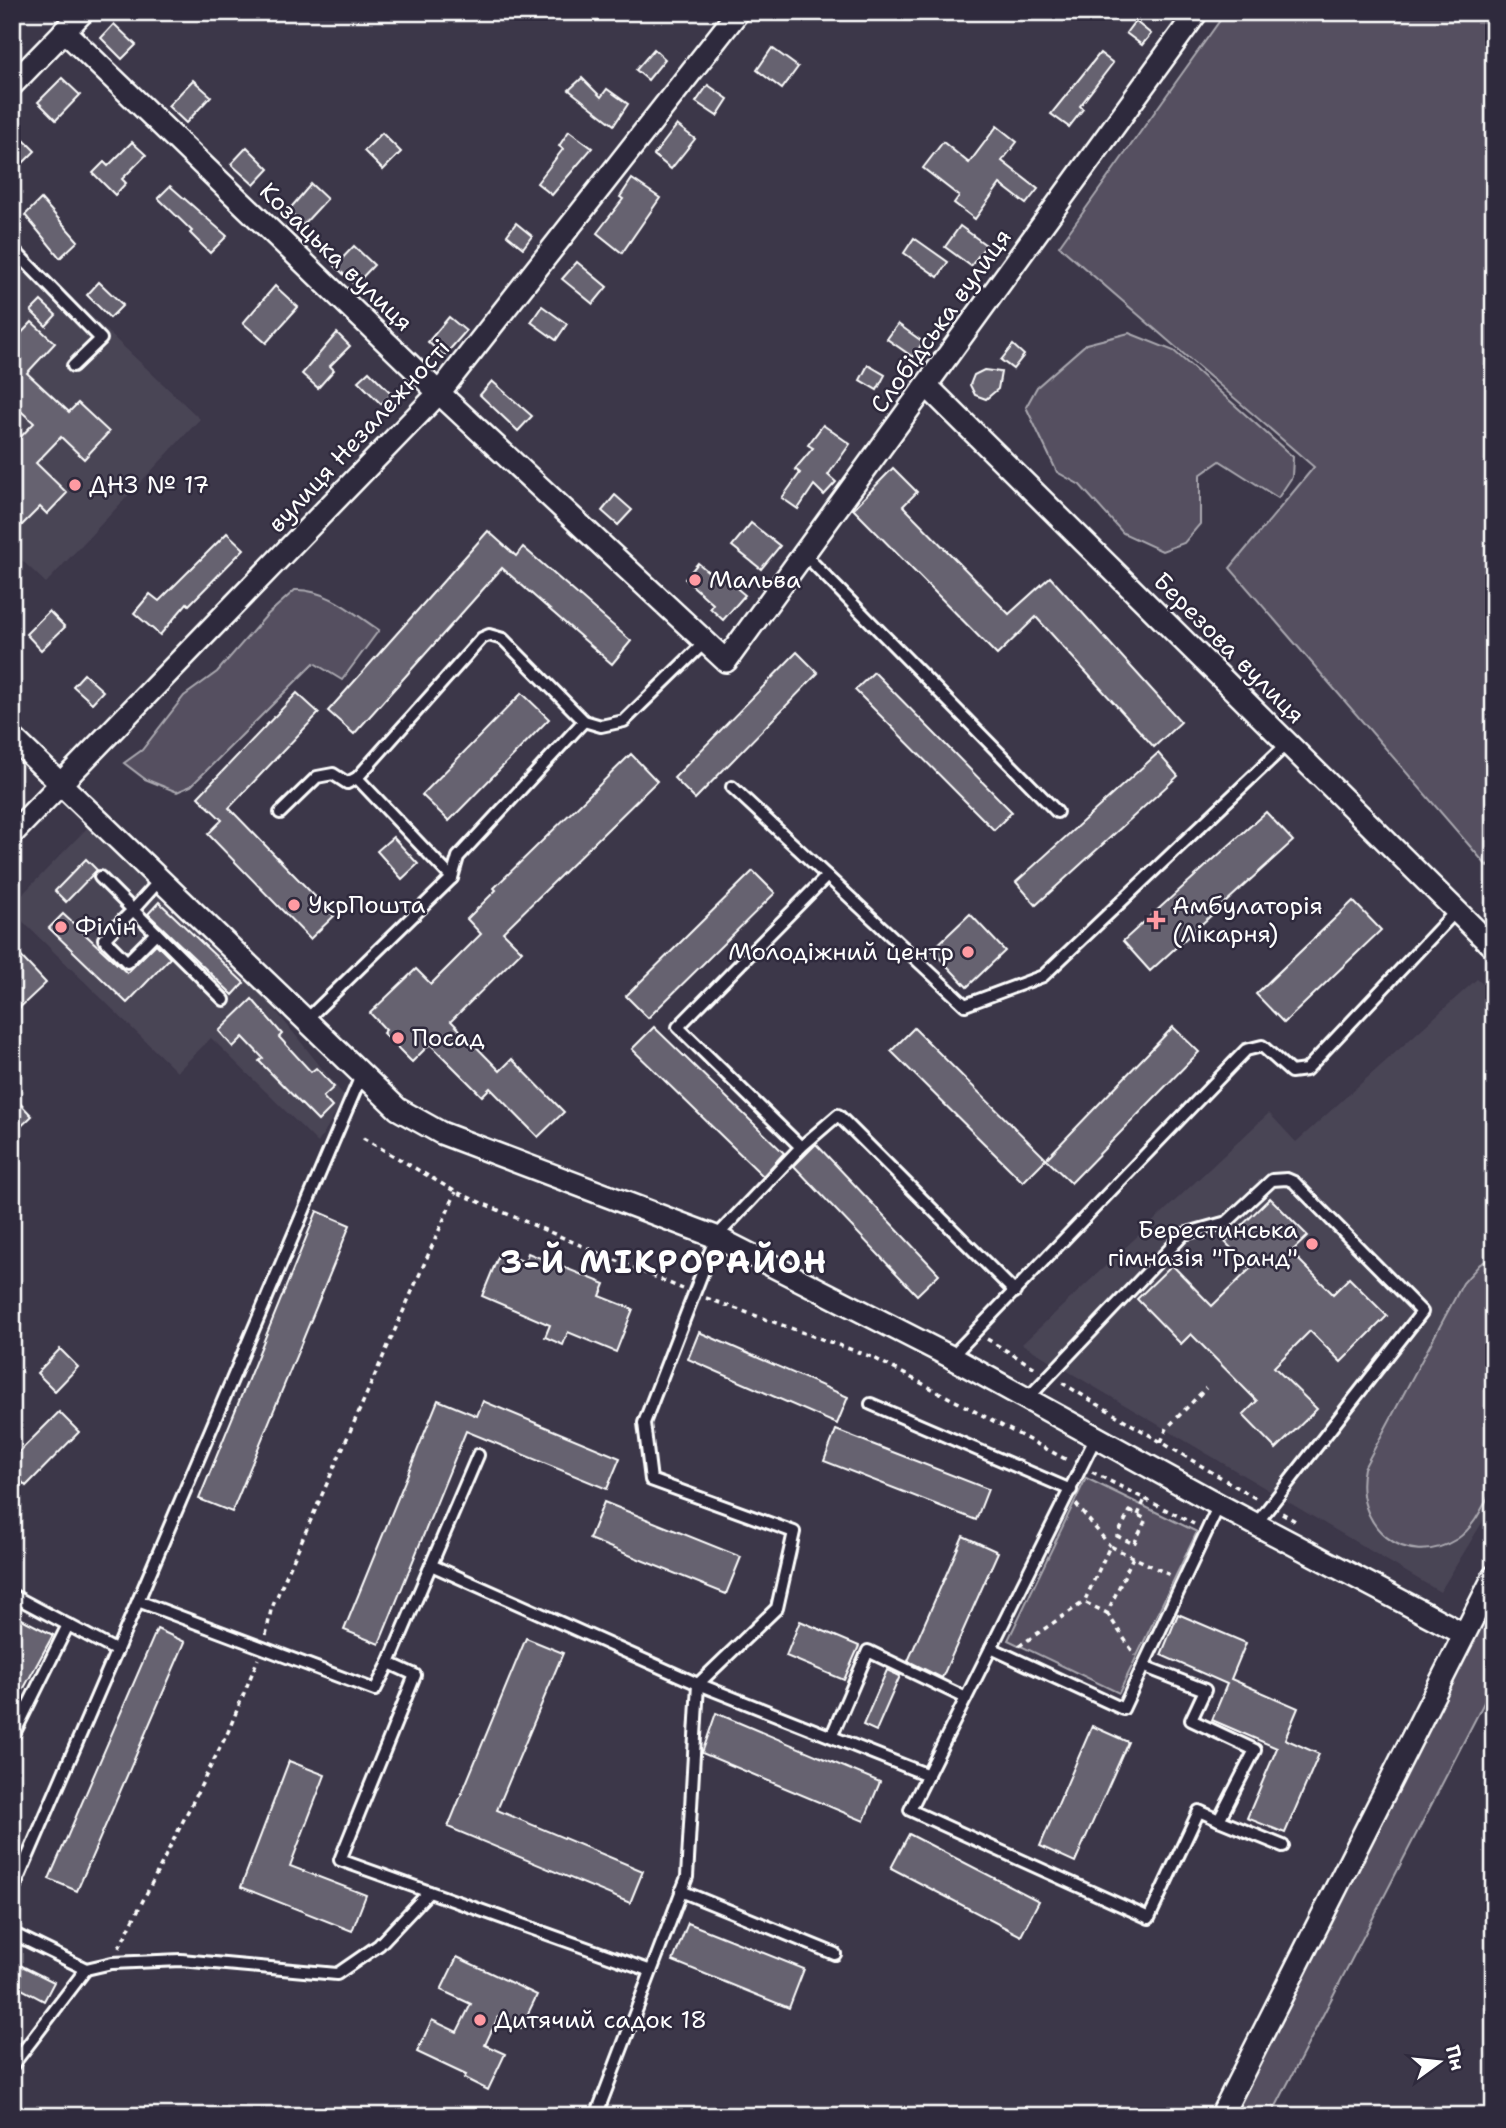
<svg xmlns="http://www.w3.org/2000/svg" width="1506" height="2128" viewBox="0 0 1506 2128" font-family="'Shantell Sans',sans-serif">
	<rect width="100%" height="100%" fill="#3c3749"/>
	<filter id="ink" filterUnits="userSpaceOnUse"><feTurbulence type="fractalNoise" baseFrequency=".0143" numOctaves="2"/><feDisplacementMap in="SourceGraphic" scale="14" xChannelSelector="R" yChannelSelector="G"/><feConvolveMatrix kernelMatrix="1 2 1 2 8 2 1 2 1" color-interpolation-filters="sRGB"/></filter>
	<g filter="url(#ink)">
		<!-- built -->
		<g fill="#494455">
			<path d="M34 262 200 419 46 583 12 551V284Z"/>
			<path d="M89 826 264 996 345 1097 318 1143 211 1038 177 1072 12 911V905Z"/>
			<path d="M1477 979 1494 994V1503L1440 1592 1022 1344 1269 1113 1296 1142Z"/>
		</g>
		<!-- green -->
		<g fill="#555060" stroke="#aaa8b0" stroke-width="2">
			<path d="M1226 12H1494V858L1487 866 1230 568 1314 467 1059 246Z"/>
			<path d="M1129 333 1174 351 1293 457 1292 477 1278 498 1220 461 1200 475V524L1184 543 1162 551 1123 533 1080 485 1057 472 1026 407 1037 387 1086 344Z"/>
			<path d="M295 590C327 589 353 613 379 630L342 680 314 663 191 786 177 792 145 779 124 763 142 750 184 696 217 672 266 616Z"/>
			<path d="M1494 1257V1486C1484 1504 1475 1527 1457 1539 1404 1572 1352 1524 1364 1468L1463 1283 1480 1264Z"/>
			<path d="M1086 1478 1197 1532 1119 1693 1008 1640Z"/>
			<path d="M1494 1576V1683L1271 2116H1221Z"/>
		</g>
		<!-- building -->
		<g fill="#666270" stroke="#fff" stroke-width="2">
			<path d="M1135 21 1151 34 1142 45 1126 33Z"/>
			<path d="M114 24 136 45 122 59 101 38Z"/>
			<path d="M772 48 798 67 782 89 757 70Z"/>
			<path d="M654 49 665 59 648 80 636 70Z"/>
			<path d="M1100 53 1113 63 1080 106 1083 109 1069 127 1051 114Z"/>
			<path d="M62 78 80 95 56 120 38 102Z"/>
			<path d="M582 78 601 97 607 89 628 104 614 125 569 90Z"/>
			<path d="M193 80 211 96 186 123 168 106Z"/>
			<path d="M708 85 728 99 717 116 696 102Z"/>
			<path d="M677 125 695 139 671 169 654 155Z"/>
			<path d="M997 126 1017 142 1002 161 1038 189 1026 204 1000 184 975 219 954 203 959 196 923 168 943 142 969 163Z"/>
			<path d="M12 128 35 151 12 174Z"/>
			<path d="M569 131 592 148 552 195 537 183 563 149 559 146Z"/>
			<path d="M382 133 401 152 383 170 364 151Z"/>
			<path d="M132 142 146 155 122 179 126 183 115 195 93 173 104 162 108 166Z"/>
			<path d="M247 147 269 169 254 185 231 164Z"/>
			<path d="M632 179 660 198 622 253 597 233 623 199 620 197Z"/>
			<path d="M311 184 327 199 303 225 288 211Z"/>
			<path d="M170 186 227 236 210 253 190 233 192 231 158 198Z"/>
			<path d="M41 199 78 241 60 258 25 215Z"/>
			<path d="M516 223 532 236 523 248 507 235Z"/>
			<path d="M960 226 986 245 971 266 945 247Z"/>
			<path d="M914 238 948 262 938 277 904 253Z"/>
			<path d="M354 246 374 265 355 285 335 266Z"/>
			<path d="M577 262 607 287 593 304 562 279Z"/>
			<path d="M99 282 123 305 110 318 87 295Z"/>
			<path d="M275 286 298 307 266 343 243 323Z"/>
			<path d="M41 301 56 315 46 326 31 311Z"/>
			<path d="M542 306 567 324 556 340 531 322Z"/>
			<path d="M449 317 466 331 444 356 428 342Z"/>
			<path d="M32 322 55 343 27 373 69 412 78 403 109 432 84 459 61 437 36 463 67 493 47 514 40 507 12 535V446L34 423 12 403V343Z"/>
			<path d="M898 324 923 342 913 357 887 339Z"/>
			<path d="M337 333 350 346 330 366 334 370 318 388 302 374Z"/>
			<path d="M1013 345 1024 355 1013 369 1001 360Z"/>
			<path d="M868 365 885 375 877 390 860 380Z"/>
			<path d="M984 370 1001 372 998 389 986 399 975 395 970 385 974 375Z"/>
			<path d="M369 371 392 394 381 404 358 381Z"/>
			<path d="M492 381 532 416 518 431 480 395Z"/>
			<path d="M823 425 850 444 828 475 836 482 824 495 814 485 798 509 782 498 800 473 795 469 813 448 808 445Z"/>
			<path d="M893 468 917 492 903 506 1009 614 1050 577 1181 722 1154 747 1036 617 997 655 853 509Z"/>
			<path d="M615 495 632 510 618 525 602 511Z"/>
			<path d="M751 523 780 546 761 569 732 546Z"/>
			<path d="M488 531 516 556 523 547 631 641 612 664 502 568 354 734 328 711Z"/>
			<path d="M227 533 244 549 189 605 187 603 160 635 134 613 150 594 159 601Z"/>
			<path d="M698 563 717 579 721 575 745 595 723 620 710 608 713 604 685 579Z"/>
			<path d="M49 611 65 627 41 650 26 634Z"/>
			<path d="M797 652 818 673 695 799 674 778Z"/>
			<path d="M874 672 1012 812 994 830 855 690Z"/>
			<path d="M84 674 103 691 92 703 73 686Z"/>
			<path d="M297 693 319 713 229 808 334 916 310 939 208 834 222 820 198 797Z"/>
			<path d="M522 693 549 719 449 821 422 795Z"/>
			<path d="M1158 753 1178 776 1036 905 1016 882Z"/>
			<path d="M631 754 657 781 503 932 522 951 451 1021 500 1071 512 1059 564 1112 538 1137 490 1088 482 1096 430 1044 412 1062 383 1033 386 1030 370 1013 416 969 431 984 481 934 467 919 496 890 494 888Z"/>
			<path d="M1266 812 1293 841 1150 971 1123 941Z"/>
			<path d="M393 837 418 864 402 879 377 851Z"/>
			<path d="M86 859 97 870 66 902 55 891Z"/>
			<path d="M753 871 775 893 648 1018 626 996Z"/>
			<path d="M1353 901 1381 930 1284 1023 1256 994Z"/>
			<path d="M159 902 244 983 233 995 148 914Z"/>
			<path d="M63 914 127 973 156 944 170 958 127 1003 49 928Z"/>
			<path d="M970 914 1005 951 967 987 932 950Z"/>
			<path d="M12 947 46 983 12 1015Z"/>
			<path d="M252 999 282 1034 279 1037 311 1072 316 1068 334 1087 323 1097 332 1107 318 1121 259 1061 263 1058 243 1037 233 1047 219 1031Z"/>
			<path d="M654 1027 784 1153 763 1176 632 1049Z"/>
			<path d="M1173 1027 1199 1052 1071 1183 1046 1159Z"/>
			<path d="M914 1028 1046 1159 1023 1182 891 1051Z"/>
			<path d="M12 1095 32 1116 12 1135Z"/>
			<path d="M816 1144 939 1274 917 1295 794 1166Z"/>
			<path d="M1270 1198 1308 1236 1291 1252 1333 1294 1349 1278 1387 1316 1341 1362 1310 1331 1274 1367 1317 1409 1276 1449 1243 1415 1257 1401 1191 1334 1181 1344 1137 1299 1172 1265 1212 1306 1251 1268 1225 1242Z"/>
			<path d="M317 1211 350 1225 232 1512 199 1499Z"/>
			<path d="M500 1252 525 1262 528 1253 605 1284 600 1296 633 1309 616 1352 568 1332 563 1345 545 1337 550 1325 482 1296Z"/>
			<path d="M699 1332 848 1397 837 1424 688 1359Z"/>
			<path d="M60 1349 78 1367 55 1391 37 1373Z"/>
			<path d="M438 1400 477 1416 483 1401 620 1458 607 1489 466 1431 379 1644 344 1630Z"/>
			<path d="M59 1412 79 1432 26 1486 12 1472V1459Z"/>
			<path d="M836 1430 988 1489 976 1520 824 1461Z"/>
			<path d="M604 1502 741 1557 726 1594 589 1539Z"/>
			<path d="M963 1536 998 1552 942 1678 908 1661Z"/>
			<path d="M12 1614 53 1635 12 1710Z"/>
			<path d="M1178 1614 1246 1643 1231 1679 1298 1708 1285 1739 1319 1754 1285 1833 1247 1818 1277 1748 1212 1720 1227 1684 1161 1655Z"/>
			<path d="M800 1621 859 1646 844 1680 786 1656Z"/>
			<path d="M157 1629 185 1642 77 1891 49 1879Z"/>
			<path d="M526 1638 563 1653 497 1810 643 1871 630 1903 448 1827Z"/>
			<path d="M887 1670 900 1676 876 1731 863 1725Z"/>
			<path d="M716 1713 880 1782 864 1821 702 1753Z"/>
			<path d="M1092 1726 1128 1742 1075 1862 1040 1846Z"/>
			<path d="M289 1761 325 1775 290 1866 366 1895 352 1931 241 1887Z"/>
			<path d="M909 1834 1039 1901 1021 1936 891 1868Z"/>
			<path d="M688 1923 804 1969 789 2008 673 1961Z"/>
			<path d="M457 1957 537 1995 521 2028 498 2017 485 2045 505 2054 488 2090 464 2078 466 2075 417 2052 432 2020 457 2032 471 2004 441 1990Z"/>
			<path d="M12 1961 54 1982 44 2001 12 1984Z"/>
		</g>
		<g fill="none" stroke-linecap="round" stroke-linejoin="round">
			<!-- service casing -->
			<g stroke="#fff" stroke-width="16">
				<g id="service">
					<path d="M12 248 101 339 73 366"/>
					<path d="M803 553 1057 812"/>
					<path d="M357 778 452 878"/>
					<path d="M732 787 965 1005 1043 976 1288 743"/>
					<path d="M280 813 317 777 333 774 347 783 357 778 482 638 489 635 503 639 584 721 601 726 624 721 705 642"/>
					<path d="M100 877 133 910 104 939 127 962 156 933"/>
					<path d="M160 880 133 910 224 1000"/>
					<path d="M306 1020 452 878 458 857 584 721"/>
					<path d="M361 1076 138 1601 375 1690 389 1663"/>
					<path d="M801 1147 838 1115 1015 1292"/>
					<path d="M951 1357 1246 1050 1262 1046 1291 1072 1306 1070 1456 911"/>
					<path d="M1028 1398 1184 1234 1227 1222 1272 1180 1287 1179 1294 1182 1422 1312 1256 1524"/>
					<path d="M871 1404 1071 1490"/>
					<path d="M1097 1435 991 1648 1123 1709 1219 1505"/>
					<path d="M478 1455 389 1663 415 1675 340 1860 651 1971"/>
					<path d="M431 1565 698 1684 928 1775"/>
					<path d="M12 1595 117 1651"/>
					<path d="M991 1648 910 1810 1149 1918 1199 1811 1219 1820"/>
					<path d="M1143 1666 1205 1690 1191 1720 1255 1750 1219 1820 1283 1846"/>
					<path d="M832 1735 868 1651 966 1698"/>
					<path d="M12 1738 68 1625"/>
					<path d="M681 1891 835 1954"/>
					<path d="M12 1893 138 1601"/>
					<path d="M12 1933 86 1969 12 2066"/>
					<path d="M86 1969 112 1963 181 1960 337 1974 379 1945 429 1892"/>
					<path d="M596 2116 687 1877 698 1684 777 1608 794 1532 651 1480 644 1423 716 1237 801 1147 678 1027 827 876"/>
				</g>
			</g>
			<!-- minor casing -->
			<g stroke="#fff" stroke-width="26">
				<g id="minor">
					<path d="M64 31 439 393 726 661 1197 12"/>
					<path d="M12 85 83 12"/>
					<path d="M927 386 1494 948"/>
					<path d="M12 737 398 1109 441 1133 716 1237 951 1357 1219 1505 1464 1634"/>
					<path d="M12 834 439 393 738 12"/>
					<path d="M1221 2116 1494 1576"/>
				</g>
			</g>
			<!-- path -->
			<g stroke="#fff" stroke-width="3.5" stroke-dasharray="5 5" stroke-linecap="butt">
				<path d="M363 1138 456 1192 683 1289"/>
				<path d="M706 1298 872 1357 1069 1461"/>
				<path d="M987 1339 1037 1369"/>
				<path d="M1062 1383 1257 1499"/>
				<path d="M1161 1442 1167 1428 1206 1388"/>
				<path d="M1092 1472 1194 1524"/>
				<path d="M1076 1504 1110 1546"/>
				<path d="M1130 1511 1146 1519 1134 1544 1117 1536Z"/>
				<path d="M1282 1513 1297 1522"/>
				<path d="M1138 1515 1145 1499"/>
				<path d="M1133 1557 1107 1613 1084 1602 1110 1546 1170 1575"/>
				<path d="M1107 1613 1135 1655"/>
				<path d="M266 1635 271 1610 456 1192"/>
				<path d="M1019 1646 1084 1602"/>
				<path d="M119 1948 228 1732 258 1659"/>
			</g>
			<!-- service -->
			<use href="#service" stroke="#2f2a3d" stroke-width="10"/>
			<!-- minor -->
			<use href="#minor" stroke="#2f2a3d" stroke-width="21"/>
		</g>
	</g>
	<!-- markers -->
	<g fill="#ff9aa2" stroke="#2f2a3d" stroke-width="2.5">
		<circle cx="75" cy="485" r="7"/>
		<circle cx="695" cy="580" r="7"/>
		<circle cx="294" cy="905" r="7"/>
		<path d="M1152.5 909.5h7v7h7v7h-7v7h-7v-7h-7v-7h7z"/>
		<circle cx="61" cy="927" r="7"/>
		<circle cx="968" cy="952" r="7"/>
		<circle cx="398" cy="1038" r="7"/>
		<circle cx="1312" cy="1244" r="7"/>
		<circle cx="480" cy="2020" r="7"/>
	</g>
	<g text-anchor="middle" stroke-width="5" stroke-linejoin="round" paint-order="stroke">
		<!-- street labels -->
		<g font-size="24" fill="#fff" stroke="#2f2a3d">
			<text transform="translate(336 257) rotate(44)" y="8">Козацька вулиця</text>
			<text transform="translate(941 321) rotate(-54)" y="8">Слобідська вулиця</text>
			<text transform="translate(359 436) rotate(-47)" y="8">вулиця Незалежності</text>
			<text transform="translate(1229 648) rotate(45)" y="8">Березова вулиця</text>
		</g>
		<!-- poi labels -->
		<g font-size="24" fill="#fff" stroke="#2f2a3d" text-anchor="start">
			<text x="89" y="493">ДНЗ № 17</text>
			<text x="709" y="588">Мальва</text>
			<text x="308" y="913">УкрПошта</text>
			<text x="1172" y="914">Амбулаторія<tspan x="1172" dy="28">(Лікарня)</tspan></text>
			<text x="75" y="935">Філін</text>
			<text x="954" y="960" text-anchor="end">Молодіжний центр</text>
			<text x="412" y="1046">Посад</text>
			<text x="1298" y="1238" text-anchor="end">Берестинська<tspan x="1298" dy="28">гімназія "Гранд"</tspan></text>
			<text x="494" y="2028">Дитячий садок 18</text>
		</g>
		<!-- district labels -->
		<g font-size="32" font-weight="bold" letter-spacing="2" fill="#fff" stroke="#2f2a3d">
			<text x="664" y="1273">3-Й МІКРОРАЙОН</text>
		</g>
	</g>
	<!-- margin -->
	<rect width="1506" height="2128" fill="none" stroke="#2f2a3d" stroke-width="42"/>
	<rect x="21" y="21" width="1464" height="2086" fill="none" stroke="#fff" stroke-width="2.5" filter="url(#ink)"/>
	<!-- north arrow -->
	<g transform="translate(1439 2062) rotate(75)" stroke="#2f2a3d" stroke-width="5" paint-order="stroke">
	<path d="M0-5L12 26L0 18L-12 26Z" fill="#ffffff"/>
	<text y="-10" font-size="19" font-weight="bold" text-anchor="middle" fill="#ffffff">Пн</text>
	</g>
</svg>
